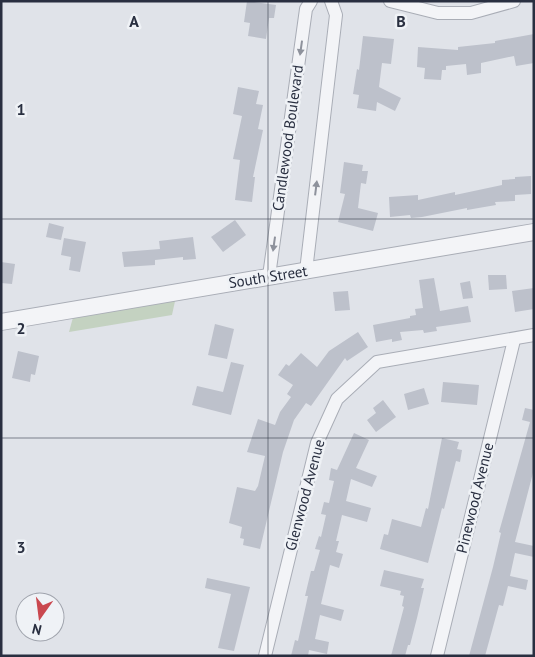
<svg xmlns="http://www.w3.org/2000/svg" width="535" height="657" viewBox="0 0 535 657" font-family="'PT Sans',sans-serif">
	<rect width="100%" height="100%" fill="#e0e3e9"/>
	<!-- green -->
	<path fill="#c4d2c1" d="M177 292 172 315 69 332 75 310Z"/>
	<!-- building -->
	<g fill="#bdc1cb">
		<path d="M247 1 276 5 274 18H269L266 39 248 36 250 23 244 22Z"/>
		<path d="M534 34V63L516 66 514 56 481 63V73L467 75 466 64 446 66V70H442L441 80 424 79 425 68 417 67 418 47 458 50V47L495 43V41Z"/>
		<path d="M363 36 394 39 391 64 382 63 379 87 401 98 395 111 377 102 376 111 357 108 359 95 353 94 357 69 359 70Z"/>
		<path d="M238 87 259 91 256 104 263 105 258 129 263 130 253 177H255L252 202 235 200 240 160 233 159 242 116 233 114Z"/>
		<path d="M344 162 363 165 362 171H368L366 184 361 183 358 208 378 213 373 231 338 222 345 194 340 193Z"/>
		<path d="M531 176V194L515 195V201L495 202 496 205 467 210V208L422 217 411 218 410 215 390 217 389 197 418 195V200L455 192V195L502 185V180L515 179V177Z"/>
		<path d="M235 220 246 235 223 252 211 237Z"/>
		<path d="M49 223 64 227 61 240 46 237Z"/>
		<path d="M193 237 196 259 183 260V257L155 260V265L124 267 122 252 160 249 159 241Z"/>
		<path d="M64 238 86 242 80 272 69 270 71 257 61 255Z"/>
		<path d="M1 262 15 264 12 284 1 283Z"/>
		<path d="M488 275H506L507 289 489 290Z"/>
		<path d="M434 278 440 311 468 306 471 322 436 327 437 331 424 333 423 330 400 332 402 340 392 342V339L376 342 373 325 410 318V316L416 315 415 309 423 308 419 280Z"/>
		<path d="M470 281 473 298 463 299 460 283Z"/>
		<path d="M534 288V309L515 312 512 291Z"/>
		<path d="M348 291 350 310 335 311 333 292Z"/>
		<path d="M215 324 234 329 227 359 208 355Z"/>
		<path d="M358 332 368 347 347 361 345 358 311 406 306 403 294 420 283 452 260 549 243 545 244 539 240 538 242 527 229 523 237 487 255 491 258 486 265 456 247 452 258 419 275 425 280 412 291 397 287 394 293 385 278 375 286 364 289 366 301 353 317 367 329 351Z"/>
		<path d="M18 351 39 356 35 375 31 374 30 382 12 378Z"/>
		<path d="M231 362 244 365 231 415 192 405 197 386 223 392Z"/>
		<path d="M443 382 479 385 477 405 441 402Z"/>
		<path d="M424 388 429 404 408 410 404 394Z"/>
		<path d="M383 400 396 417 376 432 367 420 376 413 373 408Z"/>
		<path d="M525 408 534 410V469L515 542 534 546V557L515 553 510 576 528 580 526 590 508 586 503 606 499 605 485 656H469L493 567 501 533 499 532 530 422 522 420Z"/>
		<path d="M354 433 369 440 356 468 377 476 372 487 351 479 346 501 371 508 367 522 342 515 336 541H339L336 552 343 554 339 568 330 565 321 604 344 610 341 621 320 615 315 639 329 642 327 654 309 650 308 656H291L295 640 298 641 308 596H305L311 571H314L320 550 315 549 319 536 321 537 326 515 321 514 324 502 329 503 334 481 329 480 331 468 337 470Z"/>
		<path d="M442 438 459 442 457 449 462 450 460 462 456 461 444 509 442 508 428 563 380 549 384 534 388 535 392 519 421 527 426 508 428 509Z"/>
		<path d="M384 570 424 579 421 588H424L417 618 410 645H408L405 656H391L404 607 402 606 404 596 400 595 401 591 380 586Z"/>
		<path d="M207 578 250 587 234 651 218 648 231 594 205 588Z"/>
	</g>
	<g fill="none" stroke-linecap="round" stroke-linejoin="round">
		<!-- minor casing -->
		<g stroke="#a9adb6" stroke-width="14">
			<g id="minor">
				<path d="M390 1 438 13H471L514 1"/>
				<path d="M306 271 336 15 331 1"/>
				<path d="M269 276 306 9 311 1"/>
				<path d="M265 656 317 443 337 399 377 362 534 335"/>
				<path d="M437 656 514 340"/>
			</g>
		</g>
		<!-- tertiary casing -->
		<g stroke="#a9adb6" stroke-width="18">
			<path id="tertiary" d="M1 322 534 232"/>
		</g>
		<!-- minor -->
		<use href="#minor" stroke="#f3f4f7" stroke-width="12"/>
		<!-- tertiary -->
		<use href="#tertiary" stroke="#f3f4f7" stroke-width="16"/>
	</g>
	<!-- one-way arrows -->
	<defs><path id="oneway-solid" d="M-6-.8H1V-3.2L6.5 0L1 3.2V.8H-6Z" transform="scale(1.25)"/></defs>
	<g fill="#8e929c">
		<use href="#oneway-solid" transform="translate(301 48) rotate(98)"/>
		<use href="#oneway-solid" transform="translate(316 188) rotate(-83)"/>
		<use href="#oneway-solid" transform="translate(274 244) rotate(98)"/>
	</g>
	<!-- grid -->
	<path fill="none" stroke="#292f40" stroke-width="1" stroke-opacity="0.55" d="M268 1V656M1 219H534M1 438H534"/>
	<g text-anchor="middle" stroke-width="5" stroke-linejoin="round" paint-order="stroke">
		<!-- street labels -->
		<g font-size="15" fill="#292f40" stroke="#eff2f6">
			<text transform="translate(288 138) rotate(-82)" y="5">Candlewood Boulevard</text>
			<text transform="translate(268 277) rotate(-9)" y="5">South Street</text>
			<text transform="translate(305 495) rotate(-75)" y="5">Glenwood Avenue</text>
			<text transform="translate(475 498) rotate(-76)" y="5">Pinewood Avenue</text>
		</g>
	</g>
	<g font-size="16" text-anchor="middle" font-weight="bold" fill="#292f40" stroke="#eff2f6" stroke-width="5" stroke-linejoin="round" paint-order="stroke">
		<text x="134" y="27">A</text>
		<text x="401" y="27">B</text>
		<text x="21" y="115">1</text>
		<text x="21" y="334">2</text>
		<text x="21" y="553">3</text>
	</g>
	<!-- border -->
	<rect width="535" height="657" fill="none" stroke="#292f40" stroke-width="5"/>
	<!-- north arrow -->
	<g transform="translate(40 617) rotate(194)"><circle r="24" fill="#eff2f6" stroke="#a0a4ad"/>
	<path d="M0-4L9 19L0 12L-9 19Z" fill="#ca484f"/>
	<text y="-8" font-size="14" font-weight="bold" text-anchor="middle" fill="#292f40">N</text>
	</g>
</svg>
